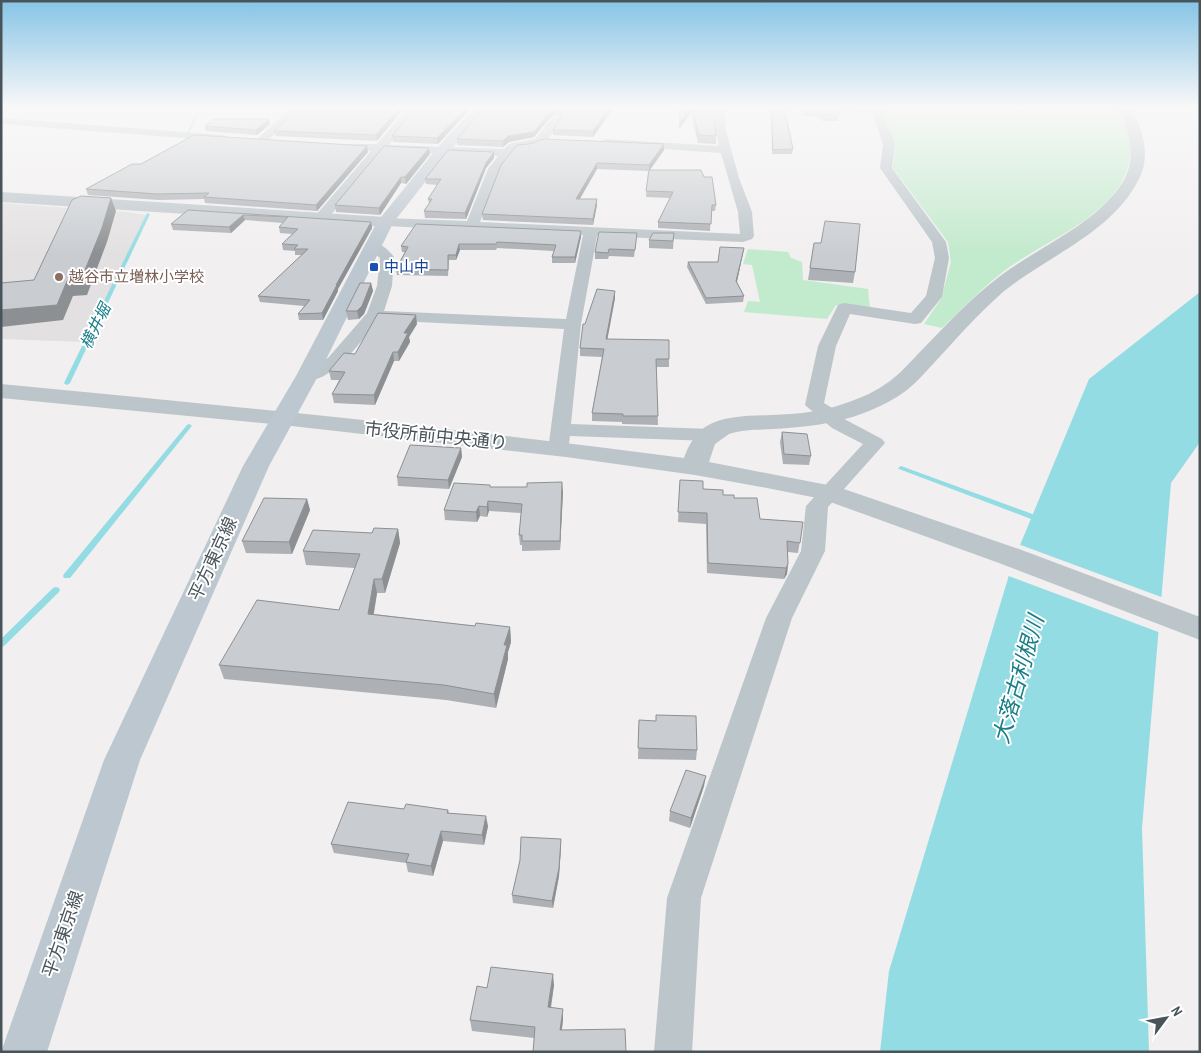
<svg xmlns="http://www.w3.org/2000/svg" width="1201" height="1053" viewBox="0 0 1201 1053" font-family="'Archivo Narrow','Noto Sans JP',sans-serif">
	<rect width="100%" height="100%" fill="#f1efef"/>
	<!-- education -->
	<path fill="#e2e0e0" d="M1 203 128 212 146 215 86 342 1 339Z"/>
	<!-- green -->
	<g fill="#c2eacc">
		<path d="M881 107H1119C1123 118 1129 128 1130 140 1138 210 1048 237 1004 271 982 288 962 309 942 328L924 324 941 299 951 262 948 242 893 168 895 145Z"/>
		<path d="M748 249 788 252 791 258 802 262 803 280 868 289 870 309 836 305 827 319 744 312 748 301 760 302 752 265 743 264Z"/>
	</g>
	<!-- water -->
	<path fill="#93dce3" d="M1200 292V442L1171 483 1142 828 1149 1052H880L889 971 1013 562 1089 379Z"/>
	<!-- pier -->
	<path fill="#f1efef" d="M1018 544 1164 598 1161 633 1006 575Z"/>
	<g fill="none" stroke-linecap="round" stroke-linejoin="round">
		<!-- stream -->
		<g fill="#93dce3" fill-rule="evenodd">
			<path d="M199 107H202L189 134 186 135Z"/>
			<path d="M147 213 150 214 70 383 67 385 65 384 64 383Z"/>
			<path d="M189 424 191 425 192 426 191 427 70 578H64L63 576 64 574 187 425Z"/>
			<path d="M901 466 1043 518 1044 520 1043 522H1039L899 469 898 468Z"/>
			<path d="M56 587 59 588 60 590 59 592 4 646 1 647V639L53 588Z"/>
		</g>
		<!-- minor -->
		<g fill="#bcc5ca" fill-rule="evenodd">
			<path d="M292 107H304L265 143H257L255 141 257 139Z"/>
			<path d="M408 107H419L389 145 504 149 509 144 535 139 552 118H560L561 120C549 141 542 148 516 149L500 170 480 222 740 234 738 212 721 153 606 145 600 142 606 139 719 146 715 127 716 107H726L725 127 739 178 752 212 754 236 752 239 743 242 597 236 581 324 571 424 711 429 718 431 721 435 718 439 711 441 570 436 568 450 565 454 558 456 551 454 548 450 564 329 378 320C362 340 330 387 301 380L298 376 301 372 328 358 367 313 377 286 380 258 366 246 368 243C378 240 388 249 394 257L392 286 384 311 566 319 583 235 385 226 378 222 385 218 467 221 488 169 498 156 383 151 326 221H316L314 218 316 215 371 151 338 149 332 146 334 144H377Z"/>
			<path d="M808 107H881L895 144 892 168 946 242 949 258 942 297 921 323 915 324 850 314 836 346 824 403 837 411 846 420 882 439 885 443 828 507 825 551 792 618 701 898 692 1052H654L667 898 766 618 801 551 806 506 863 444 832 428 805 405 818 346 838 305 844 303 911 313 926 296 935 258 932 242 880 168 883 144 872 112 813 110Z"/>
			<path d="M1 118 223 135 229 138 223 141 1 124Z"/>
		</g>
		<!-- tertiary -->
		<g fill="#bcc5ca" fill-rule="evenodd">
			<path d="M1118 107H1131C1143 130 1151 155 1139 179 1112 233 1047 256 1003 292 978 314 956 339 934 363 925 372 917 382 907 390 894 400 879 407 864 413 836 424 804 427 774 429 759 430 744 429 729 434L715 444 709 462 838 487 1019 549 1200 617V640L999 563 858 512 822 499 767 488 695 475 566 457 283 425 1 398V384C229 406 457 428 684 458 688 446 695 434 705 427 724 415 750 416 772 415 796 414 823 412 846 403 861 398 877 391 890 381 901 373 910 362 920 352 945 326 970 299 999 277 1038 247 1099 223 1124 180 1137 156 1129 130 1118 107Z"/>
			<path d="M1 192 385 217 391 218 393 222 391 226 385 227 1 202Z"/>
		</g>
		<!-- secondary -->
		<path fill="#bcc7cf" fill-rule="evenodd" d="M475 107H488L448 153 393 223 318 376 269 466 140 760 47 1052H1L104 760 243 466 296 376 377 222 438 147Z"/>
	</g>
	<!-- wall -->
	<g fill="#adb0b4">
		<path d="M405 107 377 141 276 136 274 131Z"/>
		<path d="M472 107 438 144 393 142 392 136Z"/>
		<path d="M485 107H614L593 137 553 135V130L560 118 556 115 551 117 534 137 509 142 503 147 457 145V139Z"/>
		<path d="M680 107H714V120L716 136V144L698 143 691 113 679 129Z"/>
		<path d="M771 107H784L793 149 792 154H772Z"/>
		<path d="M804 107H839L838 121H822L819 117 803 116Z"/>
		<path d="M269 119 270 124 257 135 206 131 205 126Z"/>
		<path d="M664 144V150L650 170 704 177 716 205 715 211H711L710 231 658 228V222L670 198 646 197 648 171 597 169 580 199 597 205 593 225 483 220 482 214 501 165Z"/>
		<path d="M368 152 317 211 205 203 204 199 159 200 88 195 86 189 141 164Z"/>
		<path d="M430 154 406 184 401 183 380 215 336 212 335 205Z"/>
		<path d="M494 158 486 168 466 219 425 218 424 211 429 204 428 199 438 185 426 184 425 179Z"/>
		<path d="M188 210 371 222 372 228 338 289V291L323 320H299L298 314 304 306 260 302 258 296 302 255H295V251L283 250 282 244 292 234 280 233 279 227 283 223 245 220 231 233 173 230 171 224Z"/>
		<path d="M637 233 634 257 609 256 608 259H595V252Z"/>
		<path d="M674 233 673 249 649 248V240Z"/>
		<path d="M581 237 575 263H552V257L554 251 497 248 496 250H460L456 260H449L448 276 397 275 396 269 405 252H402L401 246Z"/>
		<path d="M814 243H821L855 272 853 283 808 280Z"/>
		<path d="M744 248 737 282 744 296 743 302 706 304 687 267 688 262H718Z"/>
		<path d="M371 283 373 291 364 314 359 319 348 320 346 311Z"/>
		<path d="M615 298 607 339 669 359V367H656L658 425 622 424V422L592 421V413L602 357 580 356V348L585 324Z"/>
		<path d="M417 324 409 337 410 342 399 361H394L375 405 334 403 332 394 339 380H331L329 371 355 354Z"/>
		<path d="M782 432 811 456 809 465 783 464 780 442Z"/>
		<path d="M461 448 462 457 449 489 398 486 397 477Z"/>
		<path d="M680 480 703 489 734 498 760 519 803 522 798 553 788 552V564L787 574 784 579 707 573 706 524 678 522Z"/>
		<path d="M490 485V487L563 492 560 550 522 551V545H520L519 535 521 513 489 511 487 517 480 516 477 522 445 520 444 510Z"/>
		<path d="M307 499 310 510 292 554 246 553 242 541Z"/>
		<path d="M398 529 400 543 385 593H377L374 614 475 626 510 627 511 642 508 652V659L496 708 446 700 224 679 219 665 339 610 355 568 306 565 303 551 372 533Z"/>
		<path d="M639 720 697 750 696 760 638 759Z"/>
		<path d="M704 786 690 828 669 821 670 811Z"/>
		<path d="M404 809 448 810 449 813 488 826 484 845 443 841 433 876 408 872 406 863 334 853 331 844Z"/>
		<path d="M561 839V847L559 876 553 908 513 903 512 895Z"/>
		<path d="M554 985 551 1008 563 1020 562 1030 534 1038 472 1031 470 1020 487 988Z"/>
	</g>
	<!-- shaded-wall -->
	<g fill="#8d9092">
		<path d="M400 107H405L377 141 376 135Z"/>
		<path d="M467 107H472L438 144 437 138Z"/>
		<path d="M610 107H614L593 137V131Z"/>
		<path d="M691 107V113L679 129 680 122Z"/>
		<path d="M555 110 556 115 551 117 534 137 509 142 503 147V141L508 136 550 111Z"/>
		<path d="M269 119 270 124 257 135 256 130Z"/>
		<path d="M664 144V150L649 171V165Z"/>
		<path d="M367 146 368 152 317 211 316 205Z"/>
		<path d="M429 148 430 154 406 184 405 177Z"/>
		<path d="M494 152V158L486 168 466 219 465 213 486 163Z"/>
		<path d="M597 163V169L576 205V199Z"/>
		<path d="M401 177V183L380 215 379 208Z"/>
		<path d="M111 198 116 211 107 242 87 295 73 296 63 320 1 327V310L67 281Z"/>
		<path d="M597 199V205L593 225V219Z"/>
		<path d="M243 215 245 220 231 233 229 227Z"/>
		<path d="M371 222 372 228 338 289V291L323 320 322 313 336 285Z"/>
		<path d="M581 231V237L575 263V257Z"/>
		<path d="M459 244 460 250 456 260V255Z"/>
		<path d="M744 248 743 253 736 286V281Z"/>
		<path d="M371 283 373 291 364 314 359 319 357 311Z"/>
		<path d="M615 291V298L606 347V339Z"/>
		<path d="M416 315 417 324 409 337 410 342 399 361 398 352 404 333Z"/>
		<path d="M393 352 394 361 375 405 374 395Z"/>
		<path d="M461 448 462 457 449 489 448 480Z"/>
		<path d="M562 482 563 492 560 550V541Z"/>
		<path d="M307 499 310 510 292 554 289 542Z"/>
		<path d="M488 501 489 511 487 517V507Z"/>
		<path d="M479 506 480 516 477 522 476 512Z"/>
		<path d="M398 529 400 543 385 593 382 579Z"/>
		<path d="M788 564 787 574 784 579 786 568Z"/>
		<path d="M374 579 377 593 371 628 368 614Z"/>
		<path d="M510 627 511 642 508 652V659L496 708 494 694 504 645Z"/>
		<path d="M706 776 704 786 690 828 691 818Z"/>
		<path d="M486 816 488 826 484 845 482 835Z"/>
		<path d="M441 831 443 841 433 876 431 866Z"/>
		<path d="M561 839V847L559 876 553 908 552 901Z"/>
		<path d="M553 974 554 985 549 1018 548 1007Z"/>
		<path d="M563 1009V1020L560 1041V1030Z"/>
	</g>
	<!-- building -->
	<g fill="#c9cdd1" stroke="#8d9092">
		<path d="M299 107H400L376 135 274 131Z"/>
		<path d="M416 107H467L437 138 392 136Z"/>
		<path d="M485 107H610L593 131 553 130 563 114 555 110 550 111 534 132 508 136 503 141 457 139Z"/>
		<path d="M680 107H691L680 122Z"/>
		<path d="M692 107H714V120L716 136 699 135Z"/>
		<path d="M771 107H784L793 149 773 150Z"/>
		<path d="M804 107H839V114H822L820 110 804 109Z"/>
		<path d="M213 119H269L256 130 205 126Z"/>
		<path d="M194 135 367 146 316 205 204 197 209 193 157 194 86 189 132 164H141Z"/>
		<path d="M544 139 664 144 649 165 597 163 576 199H597L593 219 482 214 501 165 517 145 529 144Z"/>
		<path d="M384 146 429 148 405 177H401L379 208 335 205Z"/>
		<path d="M448 150 494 152 486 163 465 213 424 211 432 199H428L441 179H425Z"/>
		<path d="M649 170H701L704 177H712L716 205H712L711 224 658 222 673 192 646 191Z"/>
		<path d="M81 196 111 198 102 228 81 280 67 281 57 305 1 310V283L34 280 72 200Z"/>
		<path d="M188 210 371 222 336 285H337L322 313 298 314 310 300 258 296 308 249H294L298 245 282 244 298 229 279 227 288 217 243 215 229 227 171 224Z"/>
		<path d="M825 221 860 224 855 272 810 268 814 243H821Z"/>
		<path d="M416 224 581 231 575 257H552L556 245 497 242 496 244H459L456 255H448V270L396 269 408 247 401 246Z"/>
		<path d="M599 232 637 233 635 250 609 249 608 253 595 252Z"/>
		<path d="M653 233H674L673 241 649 240Z"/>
		<path d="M720 247 744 248 736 281 744 296 706 298 688 262H718Z"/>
		<path d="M360 283H371L362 306 357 311H346Z"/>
		<path d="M597 289 615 291 606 339 669 340V359H656L658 416H623V414L592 413 604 349 580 348 583 324H585Z"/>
		<path d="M378 313 416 315 404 333H408L398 352H393L374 395 332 394 345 372 329 371 344 353 355 354Z"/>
		<path d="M782 432 807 434 811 456 784 454Z"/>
		<path d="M410 445 461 448 448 480 397 477Z"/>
		<path d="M680 480 703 481V489L723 490V495H734V498H757L760 519 803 522 800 543 787 541 788 564 786 568 708 563 707 513 678 512Z"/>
		<path d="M562 482 560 541H522V535H519L522 504 488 501 487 507 479 506 476 512 444 510 454 483 490 485V487H527V483Z"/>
		<path d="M264 498 307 499 289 542 242 541Z"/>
		<path d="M374 528 398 529 382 579H374L368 614 475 626 476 623 510 627 504 645H507L494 694 444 685 219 665 257 600 339 610 360 554 303 551 313 530 372 533Z"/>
		<path d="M656 715 696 716 697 750 638 748 639 720 656 721Z"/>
		<path d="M686 770 706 776 691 818 670 811Z"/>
		<path d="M348 802 404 809 406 804 448 810 447 813 486 816 482 835 441 831 431 866 406 862 409 854 331 844Z"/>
		<path d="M521 837 561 839 559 868 552 901 512 895 520 860Z"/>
		<path d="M491 967 553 974 548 1007 563 1009 560 1030 625 1029 626 1052H533L535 1027 470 1020 477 986 487 988Z"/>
	</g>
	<!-- sky -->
	<linearGradient id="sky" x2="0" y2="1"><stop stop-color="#86c4e6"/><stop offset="0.42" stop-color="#f9f8f8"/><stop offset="1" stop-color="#f9f8f8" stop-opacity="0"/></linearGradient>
	<rect width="1201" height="255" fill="url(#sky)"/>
	<!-- markers -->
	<rect fill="#1a4fb4" stroke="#fff" stroke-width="2" x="369" y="262" width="10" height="10" rx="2.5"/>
	<circle fill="#8d6e63" stroke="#fff" stroke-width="2" cx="59" cy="277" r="5"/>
	<g text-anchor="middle" stroke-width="4" stroke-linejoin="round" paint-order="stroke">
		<!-- far-transit labels -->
		<g font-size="15" fill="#164399" stroke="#fff" text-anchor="start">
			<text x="384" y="272">中山中</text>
		</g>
		<!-- far-education labels -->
		<g font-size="15" fill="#785e54" stroke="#fff" text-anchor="start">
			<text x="69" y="282">越谷市立増林小学校</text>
		</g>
		<!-- far-water labels -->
		<g font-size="16" font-style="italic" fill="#197d86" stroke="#fff">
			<text transform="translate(95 326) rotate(-64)" y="6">横井堀</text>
		</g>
		<!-- street labels -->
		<g font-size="18" fill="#49545a" stroke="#fff">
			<text transform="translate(436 436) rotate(6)" y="6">市役所前中央通り</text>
			<text transform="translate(213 559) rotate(-65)" y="6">平方東京線</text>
			<text transform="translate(63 934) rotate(-71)" y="6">平方東京線</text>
		</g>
		<!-- near-water labels -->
		<g font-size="22" font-style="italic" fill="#197d86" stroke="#fff">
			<text transform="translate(1018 679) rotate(-74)" y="8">大落古利根川</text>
		</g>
	</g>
	<!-- border -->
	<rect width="1201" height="1053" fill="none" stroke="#49545a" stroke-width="5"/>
	<!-- north arrow -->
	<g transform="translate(1166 1018) rotate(58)" stroke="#ffffff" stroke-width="4" paint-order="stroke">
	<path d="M0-4L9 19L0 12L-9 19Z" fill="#49545a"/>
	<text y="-8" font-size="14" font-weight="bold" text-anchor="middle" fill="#49545a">N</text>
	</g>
</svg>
